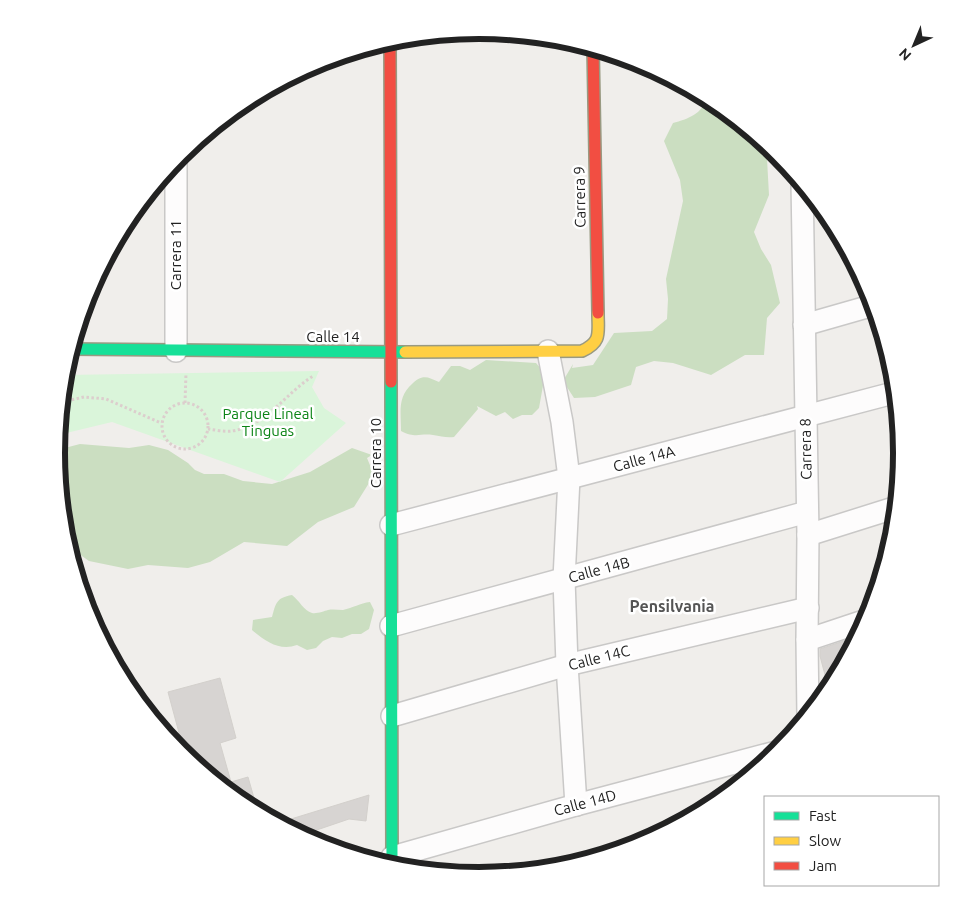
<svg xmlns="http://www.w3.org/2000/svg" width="959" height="906" viewBox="0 0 959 906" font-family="Ubuntu,sans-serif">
	<rect width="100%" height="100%" fill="#f0eeeb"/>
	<!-- forest -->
	<g fill="#cbdec1">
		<path d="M707 98 715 101 772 149 767 159 769 195 754 232 761 249 771 265 780 303 767 318 764 355H745L711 375 673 363 654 361 636 367 631 385 595 397 574 398 563 381 573 364 572 368 593 365 614 333 652 331 667 319 668 299 666 279 683 201 680 180 664 141 673 123C688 119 702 114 707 98Z"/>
		<path d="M486 360 536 363 542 370 544 380 539 408 532 415H522L513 419 505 412 496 416 477 406 478 409 454 437C446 438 441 436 433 435 419 433 417 439 401 431 401 411 397 397 413 383 423 374 428 377 439 382L451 366H460L470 370Z"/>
		<path d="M80 444 129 448 149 445 168 450 188 463 195 470 204 474H224L243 481 272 484 310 472 352 448 372 455 367 458 374 475 354 507 318 522 287 546 244 542 210 562 188 568 148 565 128 569 89 561 68 546 65 535 57 450Z"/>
		<path d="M292 595C299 600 304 611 312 613 317 614 324 611 328 610 333 609 338 610 343 610 353 608 360 603 370 602L374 610 369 629 361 634H352L342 638 332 637 323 641 316 648 307 650 297 645C280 651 266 642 252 630L253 620 272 617C276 603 276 598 292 595Z"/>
	</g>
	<!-- park -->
	<path fill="#daf5da" d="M319 371 312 387 324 408 346 423 280 482 112 422 58 435 64 375Z"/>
	<!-- building -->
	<g fill="#d7d4d2" stroke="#d3d0cc">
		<path d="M859 636 831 688 829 690 820 656V649Z"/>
		<path d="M220 678 236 738 220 743 231 782 248 777 258 812 244 805 185 755 168 692Z"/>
		<path d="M369 795 366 821 349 819 302 835 278 823Z"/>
	</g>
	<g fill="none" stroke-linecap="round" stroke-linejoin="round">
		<!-- street casing -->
		<g stroke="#c9c8c7" stroke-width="24">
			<g id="street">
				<path d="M176 159V351"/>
				<path d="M802 182 808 535 807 640 808 717"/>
				<path d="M804 325 874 305"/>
				<path d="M548 351 562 422 569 478 564 579 567 665 576 805"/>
				<path d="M391 525 897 392"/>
				<path d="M808 535 897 507"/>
				<path d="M391 626 807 512"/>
				<path d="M807 640 867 620"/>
				<path d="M392 716 567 665 808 608"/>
				<path d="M392 857 576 805 780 751"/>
			</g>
		</g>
		<!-- fast casing -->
		<g stroke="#999a82" stroke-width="14">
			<g id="fast">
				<path d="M71 349 405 352"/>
				<path d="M391 382 392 866"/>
			</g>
		</g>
		<!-- slow casing -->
		<g stroke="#999a82" stroke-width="14">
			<path id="slow" d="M405 352 582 351C602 342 598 333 598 313"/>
		</g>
		<!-- jam casing -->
		<g stroke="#999a82" stroke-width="14">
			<g id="jam">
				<path d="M390 40 391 382"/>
				<path d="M593 48 598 313"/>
			</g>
		</g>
		<!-- path -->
		<g stroke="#dccecd" stroke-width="3" stroke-dasharray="2.5 2.5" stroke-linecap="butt">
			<path d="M62 402 84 397 106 399 161 423"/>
			<circle cx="185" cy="426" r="23"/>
			<path d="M185 403 186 373"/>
			<path d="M208 429C215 430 225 432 232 431 266 426 286 393 313 376"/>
		</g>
		<!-- street -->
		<use href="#street" stroke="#fdfcfc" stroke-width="21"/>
		<!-- fast -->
		<use href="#fast" stroke="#16e098" stroke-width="11"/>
		<!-- slow -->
		<use href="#slow" stroke="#ffcf43" stroke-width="11"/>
		<!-- jam -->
		<use href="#jam" stroke="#f24e42" stroke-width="11"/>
	</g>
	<g text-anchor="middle" stroke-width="5" stroke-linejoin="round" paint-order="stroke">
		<!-- street labels -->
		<g font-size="15" fill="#222" stroke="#fff">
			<text transform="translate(580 197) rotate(-91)" y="5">Carrera 9</text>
			<text transform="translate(176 255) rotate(-90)" y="5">Carrera 11</text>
			<text x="333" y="342">Calle 14</text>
			<text transform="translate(806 449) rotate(-91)" y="5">Carrera 8</text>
			<text transform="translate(376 453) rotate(-90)" y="5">Carrera 10</text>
			<text transform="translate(644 459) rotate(-15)" y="5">Calle 14A</text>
			<text transform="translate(599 570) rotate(-15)" y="5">Calle 14B</text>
			<text transform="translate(599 658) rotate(-14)" y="5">Calle 14C</text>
			<text transform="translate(585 803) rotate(-15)" y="5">Calle 14D</text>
		</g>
		<!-- park labels -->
		<g font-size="15" fill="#0c8416" stroke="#fff">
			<text x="268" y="419">Parque Lineal<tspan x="268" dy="17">Tinguas</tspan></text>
		</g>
		<!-- neighbourhood labels -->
		<g font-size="16" font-weight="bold" fill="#555" stroke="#fff">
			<text x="672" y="612">Pensilvania</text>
		</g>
	</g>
	<!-- crop -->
	<path d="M0 0H959V906H0ZM65 453a414 414 0 1 1 828 0a414 414 0 1 1-828 0Z" fill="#fff" fill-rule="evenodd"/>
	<path fill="none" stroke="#222" stroke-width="6" d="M65 453a414 414 0 1 1 828 0a414 414 0 1 1-828 0Z"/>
	<!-- legend -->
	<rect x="764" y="796" width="175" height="90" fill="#ffffff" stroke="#a7a7a7"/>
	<rect x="774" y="812" width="25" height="8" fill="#16e098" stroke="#a7a7a7"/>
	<text x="809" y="821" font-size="15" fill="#222222">Fast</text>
	<rect x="774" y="837" width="25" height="8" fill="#ffcf43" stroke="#a7a7a7"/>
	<text x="809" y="846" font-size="15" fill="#222222">Slow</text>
	<rect x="774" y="862" width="25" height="8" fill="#f24e42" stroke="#a7a7a7"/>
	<text x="809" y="871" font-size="15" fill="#222222">Jam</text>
	<!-- north arrow -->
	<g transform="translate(914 45) rotate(224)" stroke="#ffffff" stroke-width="4" paint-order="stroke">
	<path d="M0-4L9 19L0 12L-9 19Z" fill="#222222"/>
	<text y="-8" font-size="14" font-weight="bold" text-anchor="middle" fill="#222222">N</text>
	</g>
</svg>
